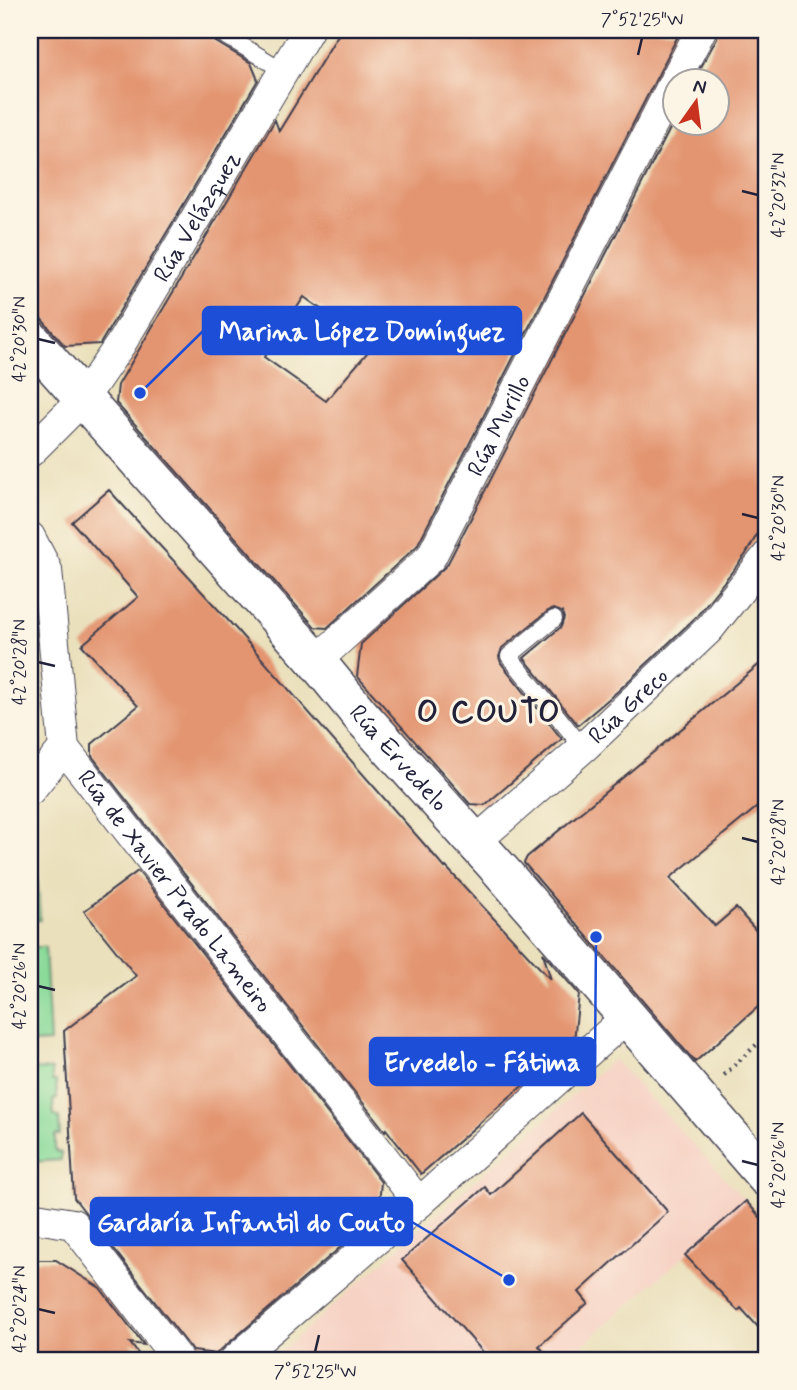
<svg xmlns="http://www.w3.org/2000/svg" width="797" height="1390" viewBox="0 0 797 1390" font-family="Mynerve,sans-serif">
	<rect width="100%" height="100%" fill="#fcf5e5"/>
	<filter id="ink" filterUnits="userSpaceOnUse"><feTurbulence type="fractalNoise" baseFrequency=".0143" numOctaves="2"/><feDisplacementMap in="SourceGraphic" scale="14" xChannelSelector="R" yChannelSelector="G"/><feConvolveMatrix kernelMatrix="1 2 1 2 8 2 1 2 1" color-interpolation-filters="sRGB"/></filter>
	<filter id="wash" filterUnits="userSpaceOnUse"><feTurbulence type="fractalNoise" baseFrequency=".00686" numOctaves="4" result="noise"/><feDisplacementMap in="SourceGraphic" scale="28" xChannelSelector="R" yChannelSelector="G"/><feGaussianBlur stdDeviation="1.57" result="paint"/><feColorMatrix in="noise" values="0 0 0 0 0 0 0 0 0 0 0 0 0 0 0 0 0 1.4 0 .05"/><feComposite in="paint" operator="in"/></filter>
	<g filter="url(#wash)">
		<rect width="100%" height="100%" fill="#eae0bc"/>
		<!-- built -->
		<path fill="#f6d2c4" d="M614 1059 746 1201 566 1360H271Z"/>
		<!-- green -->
		<g fill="#8ada9a" stroke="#567e6a" stroke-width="2">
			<path d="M30 825H34L40 920 30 921Z"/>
			<path d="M30 947H45L50 1042 30 1043Z"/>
			<path d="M30 1069 52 1070V1081H56L57 1099 53 1100 54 1116 59 1117 60 1135H55V1151L61 1153V1160L30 1162Z"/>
		</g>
		<g id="blocks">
			<!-- building -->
			<g fill="#e39571" fill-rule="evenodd">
				<path d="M30 30H206L211 39 251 63 258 80 100 344 65 346 30 306Z"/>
				<path d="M341 30H681L417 546 327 628 315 627 116 403 118 385 275 120 279 131ZM304 297 373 346 326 401 264 357Z"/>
				<path d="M718 30H767V517L746 554 696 617 618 691 578 725 524 658 561 627 564 618 562 612 553 609 548 611 502 648 499 657 501 663 562 739 485 805 470 804 357 676 361 644 447 565 675 119V122H717V80H694L717 38Z"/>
				<path d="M109 490 236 629 445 868 446 867 551 980 543 953 579 994 574 1041 421 1174 386 1129 385 1131 92 756V744L138 706 82 645 138 597 72 522Z"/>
				<path d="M767 658V799L670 878 715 926 736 908 767 943V999L695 1062 524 863 527 857Z"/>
				<path d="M138 871 381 1182 378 1215 216 1354 193 1351 74 1198 64 1031 136 976 84 911Z"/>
				<path d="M581 1113 668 1212 579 1292 588 1303 539 1346 551 1360H490L402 1260 485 1187 491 1195Z"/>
				<path d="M746 1201 767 1225V1337L741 1308 738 1311 685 1255Z"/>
				<path d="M30 1260H56L100 1288 144 1345 130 1343 143 1360H30Z"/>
			</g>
		</g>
	</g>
	<g filter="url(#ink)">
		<use href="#blocks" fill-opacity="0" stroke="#403e4e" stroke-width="2"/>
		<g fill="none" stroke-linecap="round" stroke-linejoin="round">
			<!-- lane casing -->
			<g stroke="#403e4e" stroke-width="18">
				<g id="lane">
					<path d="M216 30 284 71"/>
					<path d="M554 619 509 656 583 748"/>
				</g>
			</g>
			<!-- street casing -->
			<g stroke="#403e4e" stroke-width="32">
				<g id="street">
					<path d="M675 80 701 30"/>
					<path id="s1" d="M30 452 82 400 120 345 308 30"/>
					<path id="s2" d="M30 537 47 570 64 748 419 1203"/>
					<path id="s3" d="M316 661 431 557 674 82"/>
					<path d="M30 790 64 748"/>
					<path id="s4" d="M475 842 583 748 709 629 767 556"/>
					<path d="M30 1217 73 1224 178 1360"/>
					<path d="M235 1360 419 1203 627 1017"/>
				</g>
			</g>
			<!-- secondary casing -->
			<g stroke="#403e4e" stroke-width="41">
				<g id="secondary">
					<path id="s5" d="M30 339 316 661 362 717 502 872 767 1178"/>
				</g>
			</g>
			<!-- path -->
			<g stroke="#403e4e" stroke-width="4.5" stroke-dasharray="2 5" stroke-linecap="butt">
				<path d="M724 1075 767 1035"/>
				<path d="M767 1100V1102"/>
			</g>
			<!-- lane -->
			<use href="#lane" stroke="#fff" stroke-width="16"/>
			<!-- street -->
			<use href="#street" stroke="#fff" stroke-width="30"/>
			<!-- secondary -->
			<use href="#secondary" stroke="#fff" stroke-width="38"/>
		</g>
	</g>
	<!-- ticks -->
	<path fill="none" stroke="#22223b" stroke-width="2.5" d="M638 55 642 38M742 191 758 195M38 339 55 343M742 514 758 518M38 662 55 666M742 838 758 842M38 986 55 990M742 1161 758 1165M38 1309 55 1313M315 1352 319 1335"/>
	<g text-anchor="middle" stroke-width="6" stroke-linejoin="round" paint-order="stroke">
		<!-- street labels -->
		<g font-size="24" fill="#22223b" stroke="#fcf5e5">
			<text dy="8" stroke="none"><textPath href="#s1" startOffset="290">Rúa Velázquez</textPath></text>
			<text dy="8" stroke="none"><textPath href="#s3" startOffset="303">Rúa Murillo</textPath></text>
			<text dy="8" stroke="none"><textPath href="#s4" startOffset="205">Rúa Greco</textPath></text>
			<text dy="8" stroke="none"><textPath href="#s5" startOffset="558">Rúa Ervedelo</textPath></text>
			<text dy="8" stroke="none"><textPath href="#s2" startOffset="397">Rúa de Xavier Prado Lameiro</textPath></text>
		</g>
		<!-- district labels -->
		<g font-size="32" font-weight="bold" letter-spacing="2" fill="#22223b" stroke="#fcf5e5">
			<text x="489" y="722">O COUTO</text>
		</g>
	</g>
	<!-- callouts -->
	<path fill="none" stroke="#1d4ed8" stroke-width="2.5" d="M140 393L203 331M596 937L595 1062M509 1280L412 1222"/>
	<g fill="#1d4ed8" stroke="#fcf5e5" stroke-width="2.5">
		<circle cx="140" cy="393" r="7"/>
		<circle cx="596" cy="937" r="7"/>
		<circle cx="509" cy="1280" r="7"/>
	</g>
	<g fill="#1d4ed8" stroke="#1d4ed8" stroke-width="2.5">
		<rect x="203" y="307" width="318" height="47" rx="7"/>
		<rect x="370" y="1038" width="225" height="47" rx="7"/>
		<rect x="91" y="1198" width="321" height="47" rx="7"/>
	</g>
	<g font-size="26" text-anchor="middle" font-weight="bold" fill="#fff">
		<text x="362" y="340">Marina López Domínguez</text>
		<text x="482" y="1071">Ervedelo - Fátima</text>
		<text x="251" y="1231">Gardaría Infantil do Couto</text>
	</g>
	<!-- margin -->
	<rect width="797" height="1390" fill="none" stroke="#fcf5e5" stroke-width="77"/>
	<!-- north arrow -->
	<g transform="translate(696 102) rotate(14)"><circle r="33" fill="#fcf5e5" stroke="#a5a1a1" stroke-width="2"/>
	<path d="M0-5L12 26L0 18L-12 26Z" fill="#c8321e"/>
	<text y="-10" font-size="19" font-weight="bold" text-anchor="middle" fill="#22223b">N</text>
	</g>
	<rect x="38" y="38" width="720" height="1314" fill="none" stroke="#22223b" stroke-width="2.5"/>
	<g font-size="18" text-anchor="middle" fill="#22223b">
		<text x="642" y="25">7°52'25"W</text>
		<text transform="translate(778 195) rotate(-90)" y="6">42°20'32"N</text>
		<text transform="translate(19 339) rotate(-90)" y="6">42°20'30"N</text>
		<text transform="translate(778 518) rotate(-90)" y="6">42°20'30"N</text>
		<text transform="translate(19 662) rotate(-90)" y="6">42°20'28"N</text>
		<text transform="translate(778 842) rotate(-90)" y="6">42°20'28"N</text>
		<text transform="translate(19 986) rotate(-90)" y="6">42°20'26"N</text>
		<text transform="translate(778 1165) rotate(-90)" y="6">42°20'26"N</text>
		<text transform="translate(19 1309) rotate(-90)" y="6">42°20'24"N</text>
		<text x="315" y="1377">7°52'25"W</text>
	</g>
</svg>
